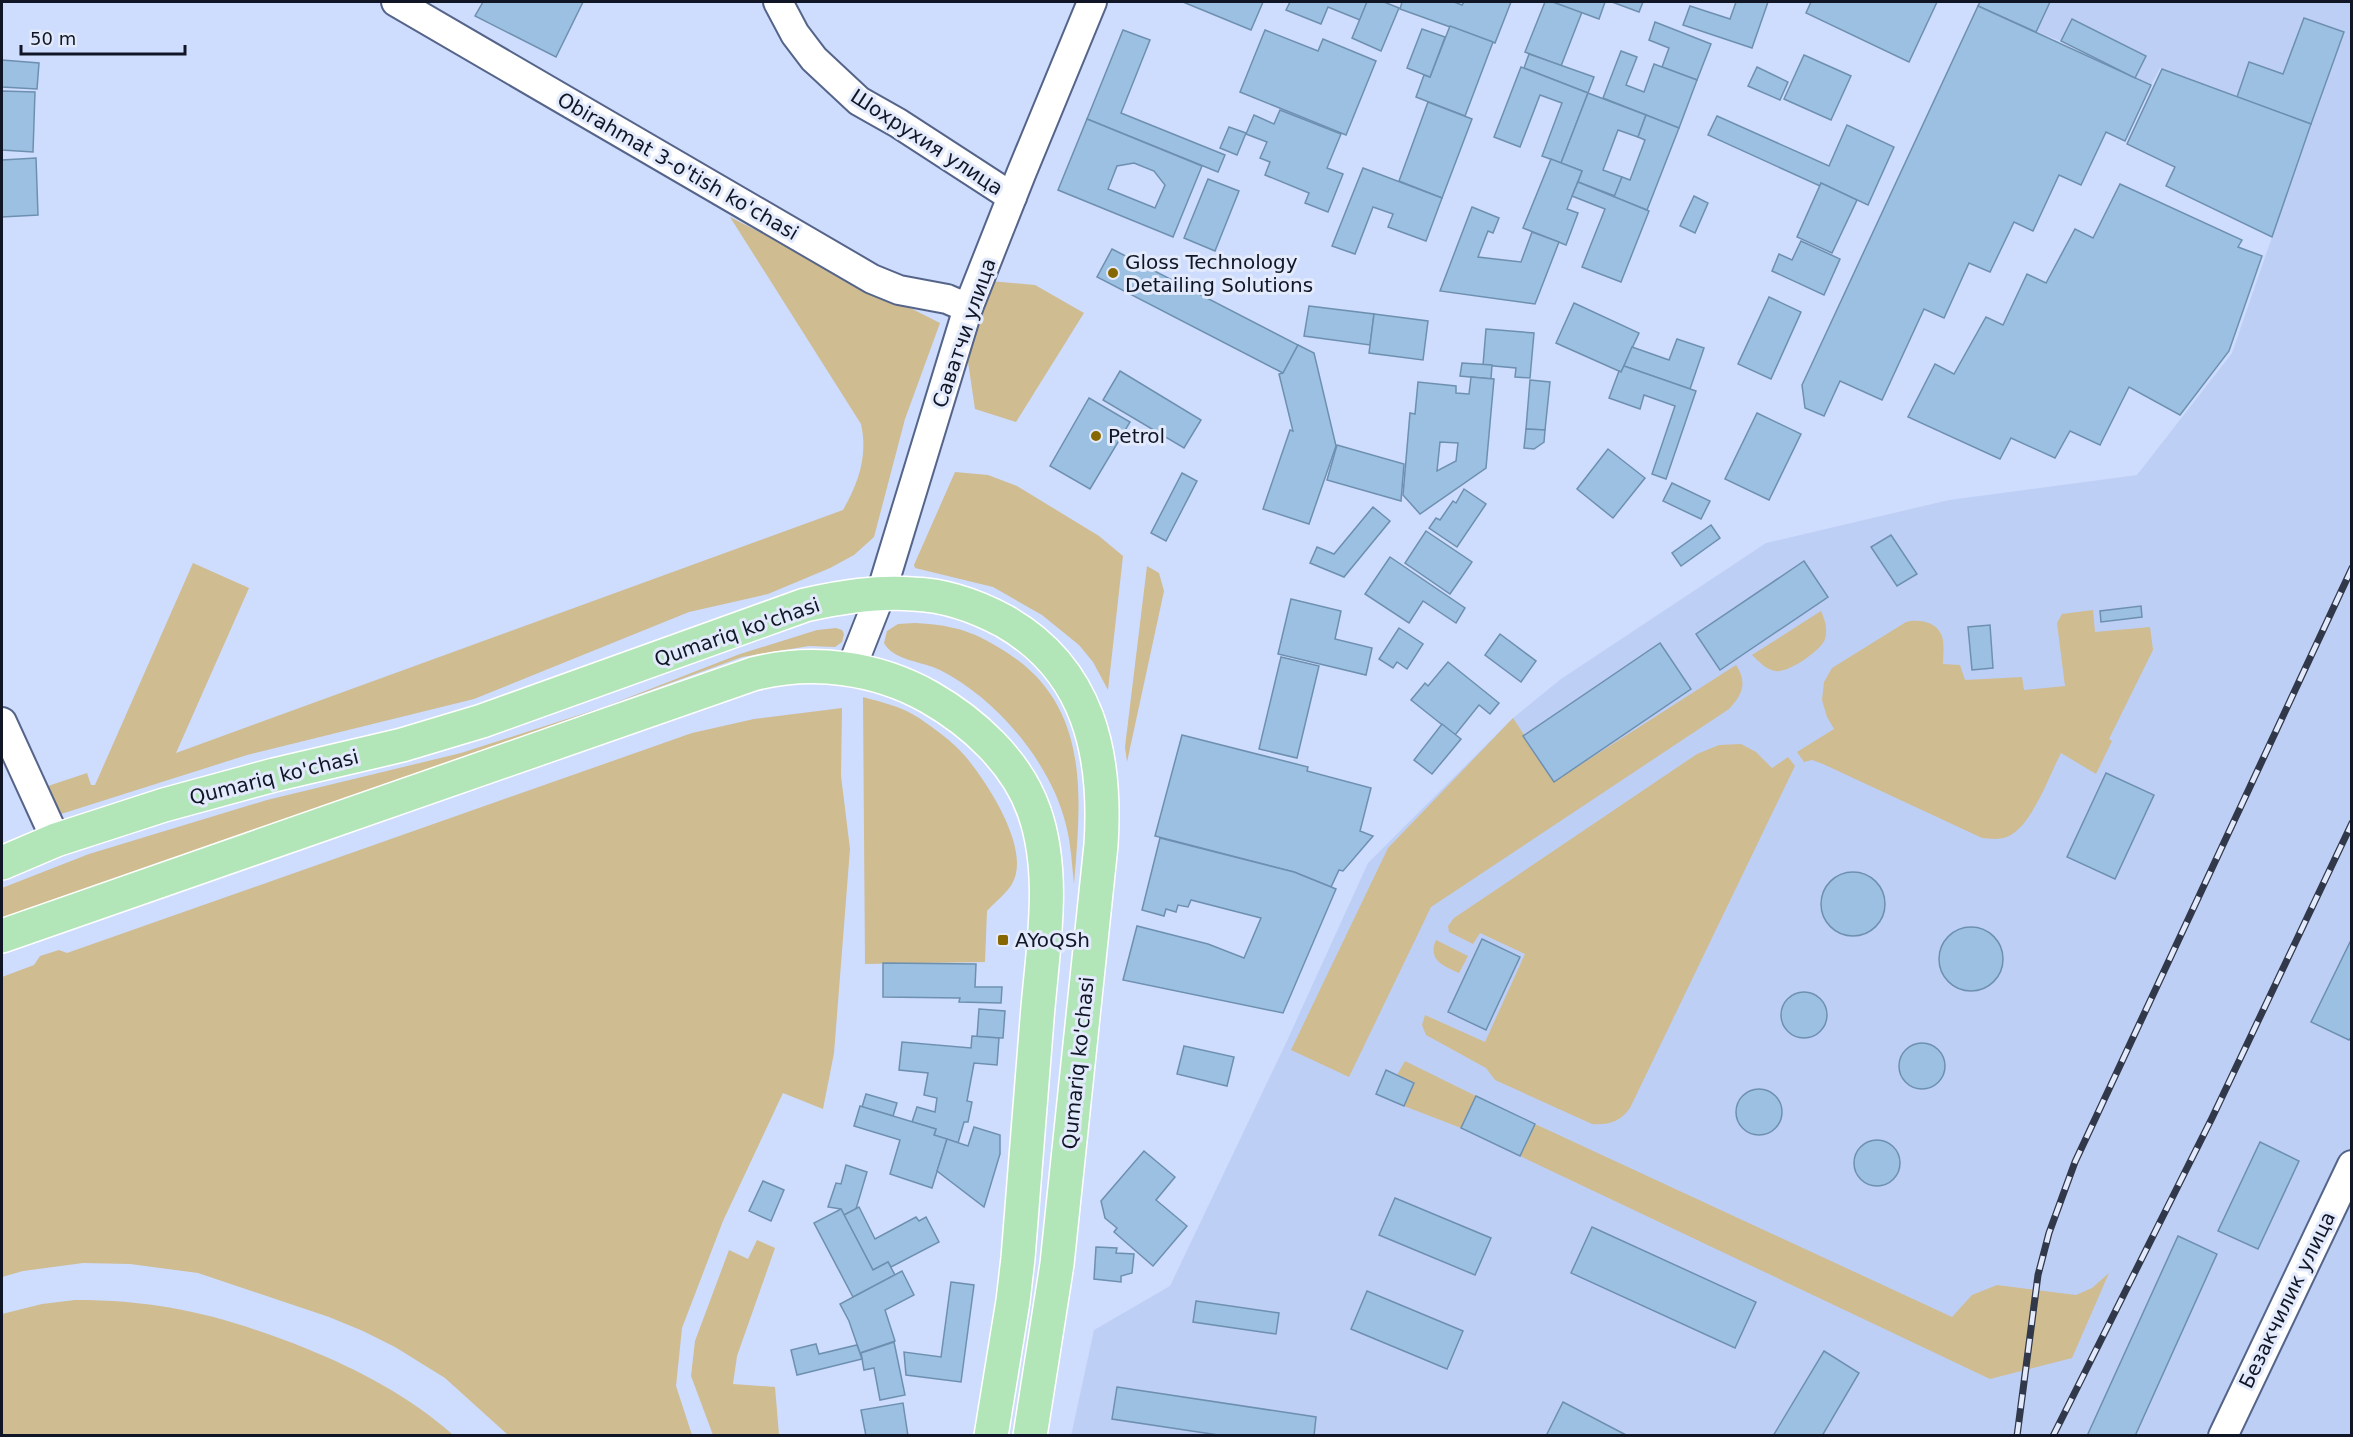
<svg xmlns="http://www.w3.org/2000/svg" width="2353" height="1437" viewBox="0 0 2353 1437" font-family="'DejaVu Sans',sans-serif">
	<rect width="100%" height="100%" fill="#cedcfe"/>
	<!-- built -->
	<path fill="#becff6" d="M1980 2H2351V1435L1071 1436 1094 1330 1170 1286 1286 1043 1368 863 1513 718 1561 679 1766 543 1949 500 2137 475 2232 353 2311 124 2160 68 2151 85 2061 41 2036 32 1978 6Z"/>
	<!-- green -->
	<g fill="#cfbc90">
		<path d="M730 217 940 323 905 419 874 537 854 555 830 568 768 594 689 612 474 699 247 755 61 814 48 786 87 773 91 785H95L193 563 249 588 176 753 843 510C859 482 868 455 861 424Z"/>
		<path d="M990 281 1035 285 1084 313 1016 422 975 409 966 348Z"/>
		<path d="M955 472 988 475 1017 486 1099 536 1123 556 1108 690 1093 662 1079 645 1042 615 993 587 915 568 914 565Z"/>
		<path d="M1147 566 1159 573 1164 591 1127 762 1125 747Z"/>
		<path d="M2093 610 2095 632 2150 627 2153 650 2109 739 2112 741 2096 774 2061 753C2049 776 2032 825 2009 836 2000 840 1991 839 1982 838L1823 764 1812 760 1804 762 1797 752 1834 729 1827 717 1822 700 1824 682 1832 668 1906 622C1918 619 1935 621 1941 634 1945 642 1943 656 1943 664L1960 665 1965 680 2022 677 2024 690 2065 686 2057 623 2062 614Z"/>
		<path d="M1821 611C1825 620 1828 629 1825 639 1822 650 1787 674 1775 671 1766 669 1759 662 1752 655Z"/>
		<path d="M915 623C955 625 976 632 1009 654 1091 708 1081 799 1074 884 1072 865 1071 844 1066 825 1051 763 997 699 940 670 922 661 894 661 884 643L887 631 898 624Z"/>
		<path d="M836 628 842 630 844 634 842 642 835 647 809 646 742 657 463 758 2 919V888L89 854 267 800 461 753 604 707 740 654 817 630Z"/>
		<path d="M1736 665C1748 683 1742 695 1729 709L1431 907 1349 1077 1291 1050 1388 848 1513 718 1555 781Z"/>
		<path d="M863 697C881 702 903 707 919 718 935 729 952 741 965 756 987 782 1032 850 1012 884 1006 894 994 903 987 911L985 962 865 964Z"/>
		<path d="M842 708 841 776 850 849 834 1053 823 1109 783 1093 723 1221 682 1328 676 1386 692 1435H508L445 1378 395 1347 363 1331 329 1317 198 1273 130 1264 83 1263 23 1271 2 1277V977L34 965 40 956 59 950 67 953 692 733 754 719Z"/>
		<path d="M1741 744 1756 752 1772 768 1788 757 1795 766 1630 1108C1620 1122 1609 1125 1592 1124L1495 1080 1486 1068 1426 1035 1422 1025 1425 1015 1485 1042 1525 954 1480 933 1473 944 1449 932 1448 926 1454 918 1697 754 1719 745Z"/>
		<path d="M1436 940 1468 956 1459 973C1444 966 1427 960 1436 940Z"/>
		<path d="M1405 1061 1476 1096 1461 1128 1404 1106 1414 1083 1397 1075Z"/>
		<path d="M1535 1124 1952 1317 1972 1295 1997 1285 2076 1295 2092 1288 2109 1273 2072 1358 1990 1379 1520 1156Z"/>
		<path d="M757 1240 775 1248 737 1356 733 1384 775 1387 779 1435H713L691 1376 695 1341 729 1250 748 1259Z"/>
		<path d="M75 1300C162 1300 224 1316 305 1348 359 1370 409 1396 453 1435H2V1314L42 1304Z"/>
	</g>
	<!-- building -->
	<g fill="#9cc0e2" stroke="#6e90b0" stroke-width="1.5" fill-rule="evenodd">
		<path d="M483 2H583L556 57 475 16Z"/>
		<path d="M1183 2H1263L1251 30Z"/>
		<path d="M1290 2H1367L1360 20 1328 7 1321 24 1286 10Z"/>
		<path d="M1367 2H1384L1399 8 1381 51 1352 38Z"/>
		<path d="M1402 2H1454L1462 5 1464 2H1511L1495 43 1400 9Z"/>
		<path d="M1545 2H1553L1582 12 1561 66 1525 52Z"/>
		<path d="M1553 2H1605L1599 19Z"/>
		<path d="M1612 2H1643L1639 12Z"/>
		<path d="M1736 2H1768L1752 48 1683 25 1690 6 1730 19Z"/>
		<path d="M1811 2H1937L1909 62 1806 13Z"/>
		<path d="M1980 2H2050L2036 32 1978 6Z"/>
		<path d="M1978 6 2151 85 2125 141 2106 132 2081 185 2059 175 2033 231 2014 222 1990 272 1969 263 1944 318 1924 309 1882 400 1840 381 1824 416 1805 408 1802 385Z"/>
		<path d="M2304 18 2344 32 2311 124 2237 97 2249 62 2283 74Z"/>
		<path d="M2072 19 2146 56 2135 78 2061 41Z"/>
		<path d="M1655 22 1711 44 1697 80 1662 67 1669 48 1649 40Z"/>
		<path d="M1450 26 1493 42 1465 116 1416 97 1424 75 1430 77Z"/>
		<path d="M1422 29 1445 37 1430 77 1407 68Z"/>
		<path d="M1123 30 1150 40 1121 113 1225 155 1218 172 1087 119Z"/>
		<path d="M1265 30 1318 51 1323 39 1376 61 1346 135 1240 92Z"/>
		<path d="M1621 51 1637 57 1626 85 1644 92 1654 64 1697 80 1679 128 1603 98Z"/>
		<path d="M1529 54 1594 77 1588 93 1524 68Z"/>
		<path d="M1804 55 1851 76 1831 120 1784 99Z"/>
		<path d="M2 60 39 63 37 89 2 87Z"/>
		<path d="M1521 67 1588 93 1561 163 1542 156 1562 103 1540 95 1520 147 1494 137Z"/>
		<path d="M1757 67 1788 82 1780 100 1748 86Z"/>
		<path d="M2162 69 2311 124 2272 237 2166 186 2175 167 2127 144Z"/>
		<path d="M2 91 35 92 33 152 2 150Z"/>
		<path d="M1588 93 1646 115 1638 137 1618 130 1603 170 1622 177 1615 196 1578 182 1582 171 1561 163Z"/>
		<path d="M1428 102 1472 119 1442 198 1399 181Z"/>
		<path d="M1280 110 1341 134 1327 168 1343 174 1328 212 1305 203 1309 193 1265 175 1270 162 1260 158 1267 142 1246 134 1254 115 1274 124Z"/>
		<path d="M1646 115 1679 128 1647 210 1614 197 1622 177 1630 180 1645 140 1638 137Z"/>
		<path d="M1717 116 1829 166 1847 125 1894 147 1868 205 1821 183 1820 186 1708 135Z"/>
		<path d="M1087 119 1202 166 1173 237 1058 190ZM1134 163 1154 171 1165 185 1155 208 1108 189 1117 166Z"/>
		<path d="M1229 127 1246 133 1237 155 1220 148Z"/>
		<path d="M36 158 38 215 2 217V160Z"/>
		<path d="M1551 159 1582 171 1567 209 1578 213 1566 245 1523 228Z"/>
		<path d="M1363 168 1442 198 1426 241 1388 227 1393 214 1373 207 1355 254 1332 246Z"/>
		<path d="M1208 179 1239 191 1215 251 1184 238Z"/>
		<path d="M1578 182 1649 211 1621 282 1582 267 1605 209 1572 196Z"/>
		<path d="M1821 183 1857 200 1832 253 1797 237Z"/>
		<path d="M2120 184 2242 240 2238 247 2262 256 2229 351 2180 415 2129 387 2100 445 2070 431 2055 458 2011 438 2000 459 1908 417 1935 364 1954 374 1986 317 2003 325 2027 274 2046 283 2075 229 2093 238Z"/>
		<path d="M1694 196 1708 203 1695 233 1680 226Z"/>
		<path d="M1472 207 1499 218 1493 233 1488 231 1478 257 1521 262 1532 232 1559 242 1535 304 1440 291Z"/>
		<path d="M1801 241 1840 259 1824 295 1772 271 1779 254 1792 260Z"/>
		<path d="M1112 249 1298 345 1283 373 1097 277Z"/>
		<path d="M1769 297 1801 312 1771 379 1738 364Z"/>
		<path d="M1574 303 1639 333 1621 372 1556 343Z"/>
		<path d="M1309 306 1374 314 1370 345 1304 336Z"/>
		<path d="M1374 314 1428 321 1423 360 1369 353Z"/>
		<path d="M1486 329 1534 333 1530 378 1515 377 1516 368 1483 365Z"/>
		<path d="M1677 339 1704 348 1690 389 1624 366 1632 347 1669 360Z"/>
		<path d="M1298 345 1314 353 1336 446 1309 524 1263 509 1290 430 1293 431 1279 374 1283 373Z"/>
		<path d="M1462 363 1492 365 1491 379 1460 376Z"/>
		<path d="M1624 366 1696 391 1666 479 1652 474 1675 406 1644 395 1640 409 1609 398 1619 371 1621 372Z"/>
		<path d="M1120 371 1201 420 1184 448 1103 400Z"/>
		<path d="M1471 377 1494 379 1486 468 1420 514 1403 495 1410 413 1415 414 1418 382 1456 386V393L1469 394ZM1440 442 1458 443 1456 461 1437 471Z"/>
		<path d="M1530 380 1550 382 1545 430 1526 429Z"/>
		<path d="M1089 398 1130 422 1090 489 1050 466Z"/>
		<path d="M1757 413 1801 434 1769 500 1725 479Z"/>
		<path d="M1526 429 1545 430 1544 442 1534 449 1524 448Z"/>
		<path d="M1337 445 1404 464 1401 501 1327 480Z"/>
		<path d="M1608 449 1645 478 1613 518 1577 489Z"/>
		<path d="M1182 473 1197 481 1166 541 1151 533Z"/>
		<path d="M1672 483 1710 501 1701 519 1663 501Z"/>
		<path d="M1464 489 1486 504 1457 547 1429 528 1436 518 1440 520 1453 501 1456 503Z"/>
		<path d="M1373 507 1390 521 1344 577 1310 563 1317 547 1334 554Z"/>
		<path d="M1711 525 1720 538 1681 566 1672 553Z"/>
		<path d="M1426 531 1472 562 1450 594 1405 563Z"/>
		<path d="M1891 535 1917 574 1897 586 1871 547Z"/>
		<path d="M1390 557 1465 608 1456 623 1423 601 1409 623 1365 594Z"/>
		<path d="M1804 561 1828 597 1720 670 1696 634Z"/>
		<path d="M1291 599 1341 611 1335 639 1372 648 1366 675 1278 654Z"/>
		<path d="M2141 606 2142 617 2101 622 2100 611Z"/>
		<path d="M1990 625 1993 668 1972 670 1968 627Z"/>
		<path d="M1399 628 1423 644 1407 669 1397 662 1393 668 1379 659Z"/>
		<path d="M1500 634 1536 661 1521 682 1485 655Z"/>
		<path d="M1660 643 1691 689 1554 782 1523 736Z"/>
		<path d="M1281 657 1319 666 1297 758 1259 749Z"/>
		<path d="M1448 662 1499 703 1490 714 1479 705 1455 735 1411 700 1425 683 1428 686Z"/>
		<path d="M1442 724 1461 739 1432 774 1414 760Z"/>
		<path d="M1182 735 1308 767 1307 771 1371 788 1360 831 1373 836 1343 871 1339 870 1331 887 1294 872 1155 836Z"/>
		<path d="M2106 773 2154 795 2115 879 2067 857Z"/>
		<path d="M1160 838 1294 872 1336 889 1283 1013 1123 980 1137 926 1208 944 1244 958 1261 918 1191 900 1188 907 1178 905 1176 912 1166 909 1164 916 1142 910Z"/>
		<circle cx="1853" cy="904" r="32"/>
		<circle cx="1971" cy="959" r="32"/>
		<path d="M2352 938V1036L2349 1040 2311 1022Z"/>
		<path d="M1482 939 1520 957 1486 1030 1448 1012Z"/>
		<path d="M883 963 976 964 975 987H1002L1001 1003 959 1002 960 998 883 997Z"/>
		<circle cx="1804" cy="1015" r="23"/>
		<path d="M979 1009 1005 1011 1003 1038 977 1037Z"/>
		<path d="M972 1036 999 1038 997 1065 974 1063 967 1101 972 1102 968 1122H964L958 1143 934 1135 936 1129 912 1122 917 1107 935 1112 937 1098 924 1095 928 1073 899 1070 902 1042 971 1048Z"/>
		<circle cx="1922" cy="1066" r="23"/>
		<path d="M1184 1046 1234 1057 1227 1086 1177 1074Z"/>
		<path d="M1386 1070 1414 1083 1404 1106 1376 1094Z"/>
		<circle cx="1759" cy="1112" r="23"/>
		<path d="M866 1094 897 1103 893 1116 862 1107Z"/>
		<path d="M1476 1096 1535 1124 1520 1156 1461 1128Z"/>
		<path d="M860 1106 936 1129 934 1135 947 1139 932 1188 890 1174 900 1140 854 1126Z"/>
		<path d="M974 1127 1000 1135V1154L984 1207 937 1171 947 1139 968 1146Z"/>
		<circle cx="1877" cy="1163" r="23"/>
		<path d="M2260 1142 2299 1161 2258 1249 2218 1231Z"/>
		<path d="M1144 1151 1175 1177 1156 1200 1187 1226 1153 1266 1114 1232 1117 1228 1105 1218 1101 1201Z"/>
		<path d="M846 1165 867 1172 856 1209 844 1215 841 1209 828 1207 836 1183 841 1184Z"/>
		<path d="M763 1181 784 1190 771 1221 749 1211Z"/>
		<path d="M1395 1198 1491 1238 1475 1275 1379 1235Z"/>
		<path d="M859 1207 875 1239 916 1217 919 1221 926 1217 939 1242 891 1267 888 1262 873 1270 844 1215Z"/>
		<path d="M841 1209 873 1270 888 1262 895 1275 853 1297 814 1223Z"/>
		<path d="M1592 1227 1756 1302 1735 1348 1571 1273Z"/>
		<path d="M2178 1236 2217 1254 2135 1436H2087Z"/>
		<path d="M1096 1247 1117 1248 1116 1253 1134 1254 1132 1273 1121 1276V1282L1094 1279Z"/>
		<path d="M902 1271 914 1295 885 1310 895 1341 860 1353 849 1321 840 1304Z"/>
		<path d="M951 1282 974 1285 961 1382 906 1375 904 1352 941 1357Z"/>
		<path d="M1367 1291 1463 1331 1447 1369 1351 1329Z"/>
		<path d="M1196 1301 1279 1313 1276 1334 1193 1322Z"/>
		<path d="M894 1342 905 1395 880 1400 874 1368 864 1370 861 1353Z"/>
		<path d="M816 1344 819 1354 857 1345 862 1359 797 1375 791 1350Z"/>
		<path d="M1824 1351 1859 1373 1822 1436H1773Z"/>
		<path d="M1117 1387 1316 1417 1314 1436H1225L1112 1419Z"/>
		<path d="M1563 1402 1628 1436H1546Z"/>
		<path d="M903 1403 908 1436H866L861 1410Z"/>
	</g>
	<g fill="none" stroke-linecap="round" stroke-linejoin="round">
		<!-- minor casing -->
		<g stroke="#556489" stroke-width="32">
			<g id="minor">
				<path d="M396 2 872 279 899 290 947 299 968 308"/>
				<path d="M778 2 795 34 814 59 859 101 898 123 1012 197"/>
				<path d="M851 669 881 593 968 308 1021 174 1092 2"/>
				<path d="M2 722 56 840"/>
				<path d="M2223 1436 2352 1165"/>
			</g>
		</g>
		<!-- major casing -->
		<g stroke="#fff" stroke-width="36">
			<g id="major">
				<path d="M2 863 56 840 164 805 274 775 402 745 482 721 805 605C841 597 877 591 913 594 945 595 976 606 1004 621 1089 669 1107 754 1101 845L1057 1264 1030 1436"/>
				<path d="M2 936 753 674C812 659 876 667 929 697 973 722 1017 762 1034 811 1057 875 1042 953 1037 1019 1031 1099 1024 1178 1018 1258L1013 1301 991 1436"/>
			</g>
		</g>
		<!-- minor -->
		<use href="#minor" stroke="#fff" stroke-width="28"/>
		<!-- major -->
		<use href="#major" stroke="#b2e6b8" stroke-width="33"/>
		<!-- rail casing -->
		<g stroke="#31384a" stroke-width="7">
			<g id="rail">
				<path d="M2017 1436 2038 1275 2049 1233 2075 1162 2352 568"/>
				<path d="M2053 1436 2212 1118 2352 823"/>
			</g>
		</g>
		<!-- rail -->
		<use href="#rail" stroke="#e2eafb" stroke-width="4.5" stroke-dasharray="14" stroke-linecap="butt"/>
	</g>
	<!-- markers -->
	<g fill="#876702" stroke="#e2eafb" stroke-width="2">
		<circle cx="1113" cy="273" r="6"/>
		<circle cx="1096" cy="436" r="6"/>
		<rect x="997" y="934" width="12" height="12" rx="3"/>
	</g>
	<g text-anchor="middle" stroke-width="6" stroke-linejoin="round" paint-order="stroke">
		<!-- street labels -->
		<g font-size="20" fill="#101625" stroke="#e2eafb">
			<text transform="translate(927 142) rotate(33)" y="7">Шохрухия улица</text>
			<text transform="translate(678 166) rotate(30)" y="7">Obirahmat 3-o'tish ko'chasi</text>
			<text transform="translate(964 333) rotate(-71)" y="7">Саватчи улица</text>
			<text transform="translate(737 632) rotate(-19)" y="7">Qumariq ko'chasi</text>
			<text transform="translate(274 777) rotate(-14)" y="7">Qumariq ko'chasi</text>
			<text transform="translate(1078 1063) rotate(-84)" y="7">Qumariq ko'chasi</text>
			<text transform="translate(2287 1300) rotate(-64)" y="7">Безакчилик улица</text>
		</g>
		<!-- poi labels -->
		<g font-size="20" fill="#101625" stroke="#e2eafb" text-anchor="start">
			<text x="1125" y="269">Gloss Technology<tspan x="1125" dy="23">Detailing Solutions</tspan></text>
			<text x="1108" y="443">Petrol</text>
			<text x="1015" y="947">AYoQSh</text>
		</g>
	</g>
	<!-- border -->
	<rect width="2353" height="1437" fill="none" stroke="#101625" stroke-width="6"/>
	<!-- scale -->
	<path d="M21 45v9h164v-9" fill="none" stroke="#101625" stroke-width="3"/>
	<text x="30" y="45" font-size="18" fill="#101625" stroke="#e2eafb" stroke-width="4.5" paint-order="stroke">50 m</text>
</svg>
